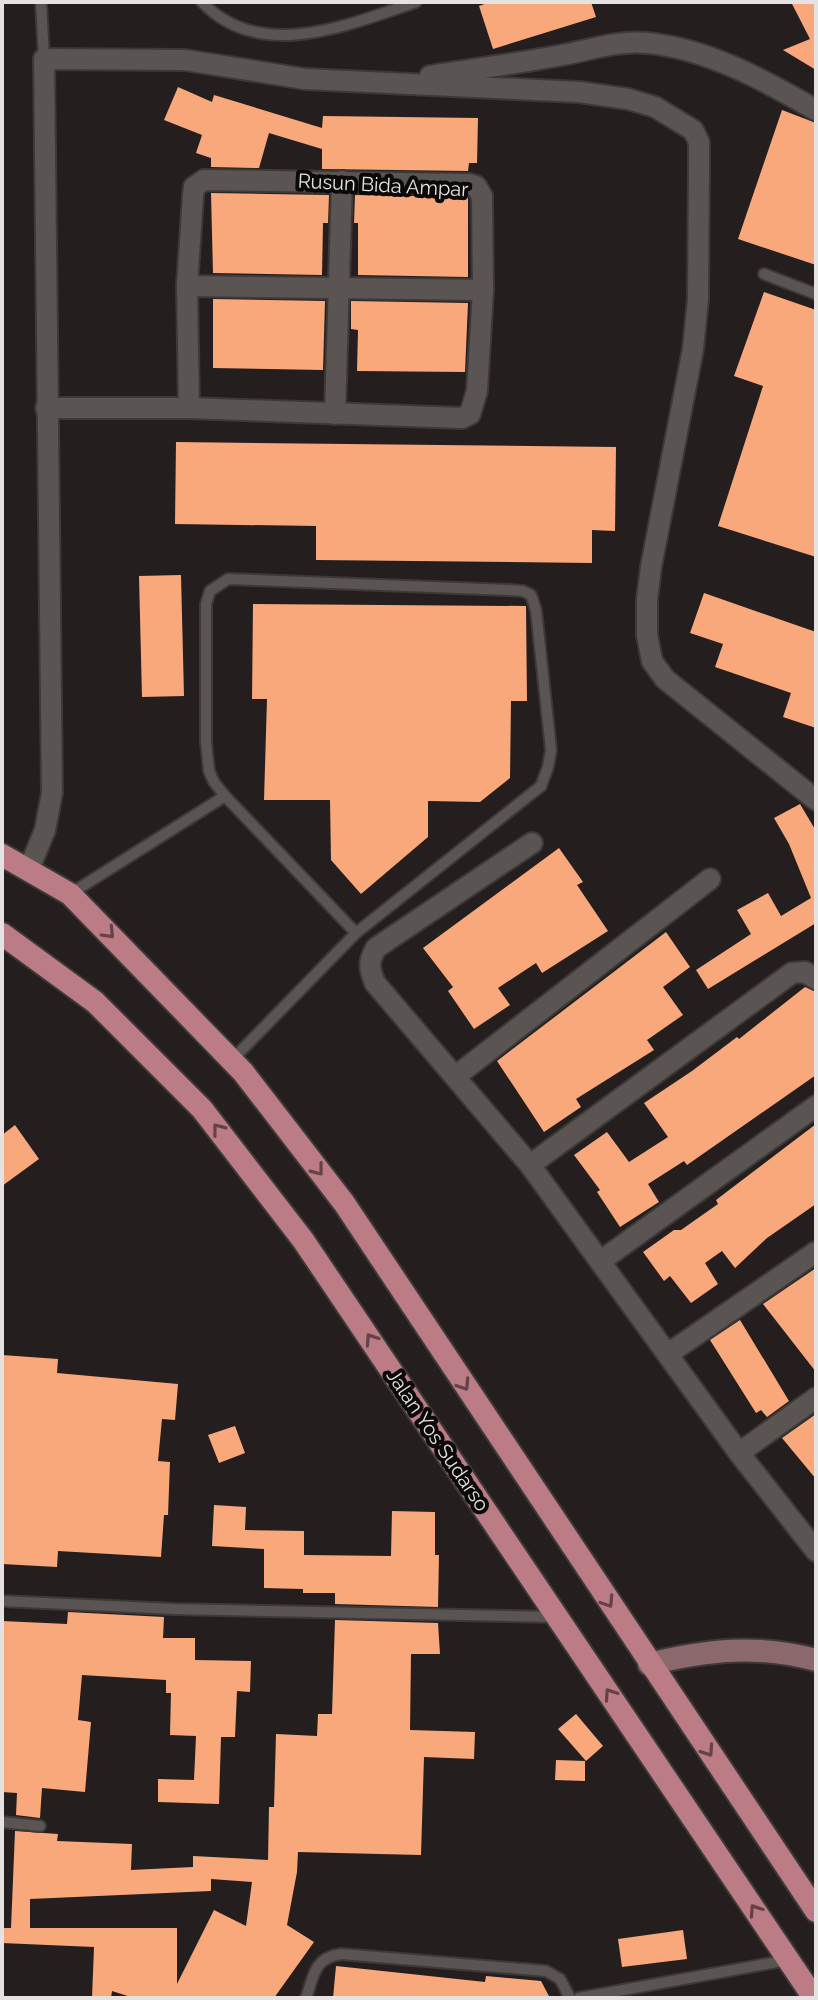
<svg xmlns="http://www.w3.org/2000/svg" width="818" height="2000" viewBox="0 0 818 2000" font-family="Raleway,sans-serif">
	<rect width="100%" height="100%" fill="#241f1e"/>
	<!-- building -->
	<g fill="#f9a87b" fill-rule="evenodd">
		<path d="M490 2H591L596 17 493 49 479 6Z"/>
		<path d="M791 2H816V70L783 50 810 39Z"/>
		<path d="M178 87 212 102 214 95 322 128 323 116 478 118 477 163H469L468 171 322 169V149L269 133 259 168 211 167V158L196 153 202 135 164 120Z"/>
		<path d="M782 110 816 123V265L738 239Z"/>
		<path d="M211 193 329 195 328 223H323L322 275 213 273Z"/>
		<path d="M355 195 468 197V277L358 275V223H354Z"/>
		<path d="M764 292 816 310V557L718 526 763 386 734 376Z"/>
		<path d="M213 299 325 301 323 370 213 368Z"/>
		<path d="M351 301 468 303 465 372 357 371 358 330 351 329Z"/>
		<path d="M176 442 616 447 615 531 592 530V563L316 560V526L175 524Z"/>
		<path d="M181 575 184 696 142 697 139 576Z"/>
		<path d="M704 593 816 632V728L783 717 791 693 715 667 723 644 690 633Z"/>
		<path d="M253 604 526 606 527 701H511L510 778 480 802 428 801V837L361 894 331 860 330 800H264L267 699H252Z"/>
		<path d="M800 804 816 831V923L708 989 696 970 751 934 737 910 768 893 781 916 811 898 789 844 774 818Z"/>
		<path d="M559 848 583 882 577 885 608 931 542 973 536 963 498 988 510 1005 474 1029 448 991 453 987 423 948Z"/>
		<path d="M666 932 690 967 663 987 683 1015 647 1040 654 1050 576 1099 581 1107 544 1132 497 1061Z"/>
		<path d="M805 987 816 992V1075L687 1165 684 1161 648 1184 659 1202 620 1227 597 1192 600 1190 574 1155 607 1132 629 1162 668 1137 644 1103 692 1071 737 1037 739 1039Z"/>
		<path d="M816 1124V1204L767 1238 735 1268 722 1251 705 1263 718 1284 691 1303 670 1276 664 1281 643 1252 674 1230H681L718 1204 716 1200Z"/>
		<path d="M15 1125 39 1159 2 1186V1135Z"/>
		<path d="M816 1268V1372L763 1304Z"/>
		<path d="M740 1320 789 1401 767 1417 761 1410 756 1413 710 1340Z"/>
		<path d="M2 1355 58 1359 57 1373 178 1384 175 1420 162 1419 158 1461 170 1462 168 1515H164L161 1557 58 1551 57 1567 2 1564Z"/>
		<path d="M816 1414V1479L782 1438Z"/>
		<path d="M235 1426 245 1453 219 1463 208 1435Z"/>
		<path d="M214 1505 246 1507 245 1530 304 1531V1555L391 1556 392 1511 435 1512V1555H439L438 1607 335 1604V1593H303V1589L264 1588V1549L212 1546Z"/>
		<path d="M68 1612 164 1617 163 1638H195V1660L251 1661 250 1692 237 1691 235 1737H221L219 1804 158 1802V1779L194 1780 196 1736 170 1735 171 1693H166V1680L82 1675 78 1720 91 1722 85 1792 42 1788 40 1818 16 1815 17 1793 2 1792V1621L67 1624Z"/>
		<path d="M335 1620 438 1623 440 1654H411L410 1730 475 1732 474 1759 424 1757 421 1855 298 1852 297 1872 287 1925 314 1942 274 1998H134L112 1991 111 1998H92L94 1947 2 1943V1928H11L15 1831 58 1834 57 1841 132 1844 131 1870 193 1867V1856L268 1860 269 1807H274L276 1734 317 1736 318 1714H332ZM211 1879 252 1882 246 1926 214 1910 177 1984V1928H30V1899L211 1891Z"/>
		<path d="M576 1714 603 1746 586 1761 558 1729Z"/>
		<path d="M556 1760 585 1761V1781L555 1780Z"/>
		<path d="M683 1930 687 1959 622 1967 618 1939Z"/>
		<path d="M336 1966 485 1982 486 1976 541 1981 550 1998H333Z"/>
	</g>
	<g fill="none" stroke-linecap="round" stroke-linejoin="round">
		<!-- service casing -->
		<g stroke="#3d3938" stroke-width="14">
			<g id="service">
				<path d="M41 2 44 59"/>
				<path d="M202 2C260 63 348 25 416 2"/>
				<path d="M764 274 816 294"/>
				<path d="M228 579 509 590 523 591 531 595 536 610 551 750 548 767 541 786 356 933 225 796 214 782 209 771 206 742V604L210 591Z"/>
				<path d="M70 894 225 796"/>
				<path d="M232 1060 356 933"/>
				<path d="M2 1601 174 1609 556 1617"/>
				<path d="M2 1822 40 1826"/>
				<path d="M306 1998C314 1975 314 1958 341 1954L546 1971 560 1979 570 1998"/>
				<path d="M579 1998 788 1960"/>
			</g>
		</g>
		<!-- minor casing -->
		<g stroke="#3d3938" stroke-width="24">
			<g id="minor">
				<path d="M430 76C472 69 515 64 557 56 587 51 616 40 647 43 706 48 766 81 816 110"/>
				<path d="M187 286 483 290"/>
				<path d="M46 408H189L462 418 470 414 477 391 483 290 482 196 476 186 469 184 204 180 194 187 193 196 187 286 189 408"/>
				<path d="M335 414 342 181"/>
				<path d="M532 843 376 948C368 962 369 968 375 983L530 1165 739 1453 816 1551"/>
				<path d="M29 869 45 830 52 793 44 59 185 60 305 79 579 92 628 99 655 107 693 130 699 142V164L698 299 693 349 651 567 647 599V635L652 661 665 679 816 800"/>
				<path d="M456 1076 710 879"/>
				<path d="M530 1165 792 973 805 972 816 979"/>
				<path d="M602 1260 816 1106"/>
				<path d="M668 1354 816 1252"/>
				<path d="M739 1453 816 1398"/>
			</g>
		</g>
		<!-- secondary casing -->
		<g stroke="#3d3938" stroke-width="26">
			<path id="secondary" d="M649 1664C707 1650 757 1644 816 1660"/>
		</g>
		<!-- primary casing -->
		<g stroke="#3d3938" stroke-width="26">
			<g id="primary">
				<path d="M2 855 70 894 243 1072 344 1203 816 1911"/>
				<path d="M2 934 95 1002 202 1109 303 1240 814 1998"/>
			</g>
		</g>
		<!-- service -->
		<use href="#service" stroke="#5a5453" stroke-width="10"/>
		<!-- minor -->
		<use href="#minor" stroke="#5a5453" stroke-width="20"/>
		<!-- secondary -->
		<use href="#secondary" stroke="#8a686c" stroke-width="22"/>
		<!-- primary -->
		<use href="#primary" stroke="#bb7c86" stroke-width="22"/>
	</g>
	<!-- one-way arrows -->
	<defs><path id="oneway-chevron" d="M-2-3.5L2.5 0L-2 3.5" fill="none" stroke-width="1.6" stroke-linecap="round" stroke-linejoin="round" transform="scale(2)"/></defs>
	<g stroke="#644248">
		<use href="#oneway-chevron" transform="translate(109 933) rotate(46)"/>
		<use href="#oneway-chevron" transform="translate(218 1129) rotate(-128)"/>
		<use href="#oneway-chevron" transform="translate(318 1170) rotate(52)"/>
		<use href="#oneway-chevron" transform="translate(371 1339) rotate(-124)"/>
		<use href="#oneway-chevron" transform="translate(464 1385) rotate(57)"/>
		<use href="#oneway-chevron" transform="translate(608 1602) rotate(57)"/>
		<use href="#oneway-chevron" transform="translate(610 1694) rotate(-124)"/>
		<use href="#oneway-chevron" transform="translate(708 1751) rotate(56)"/>
		<use href="#oneway-chevron" transform="translate(755 1910) rotate(-124)"/>
	</g>
	<g text-anchor="middle" stroke-width="8" stroke-linejoin="round" paint-order="stroke">
		<!-- street labels -->
		<g font-size="20" fill="#e5e2e1" stroke="#0c0909">
			<text transform="translate(383 185) rotate(3)" y="7">Rusun Bida Ampar</text>
			<text transform="translate(438 1440) rotate(56)" y="7">Jalan Yos Sudarso</text>
		</g>
	</g>
	<!-- border -->
	<rect width="818" height="2000" fill="none" stroke="#e5e2e1" stroke-width="8"/>
</svg>
